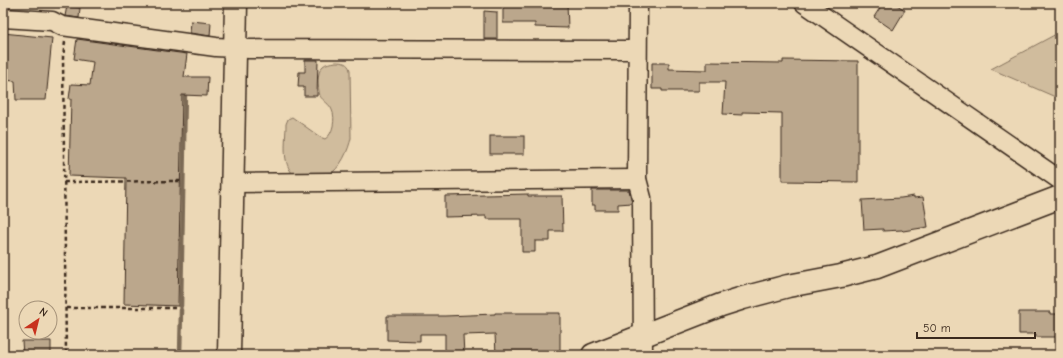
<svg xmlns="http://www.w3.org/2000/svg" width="1063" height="358" viewBox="0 0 1063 358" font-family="'Comic Neue',sans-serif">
	<rect width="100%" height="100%" fill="#ecd8b6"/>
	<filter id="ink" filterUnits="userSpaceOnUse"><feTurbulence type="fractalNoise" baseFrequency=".025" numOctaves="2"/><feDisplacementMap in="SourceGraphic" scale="8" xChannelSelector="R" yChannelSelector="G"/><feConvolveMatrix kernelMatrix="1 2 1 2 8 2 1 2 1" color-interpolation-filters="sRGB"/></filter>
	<g filter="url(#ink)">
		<!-- green -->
		<g fill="#d0bc9d" stroke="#86735e">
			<path d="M1060 32V99L991 69Z"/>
			<path d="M336 62C343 62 348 63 350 70L351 138C349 149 340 170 328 175 324 177 301 175 294 175 281 163 286 141 286 124L288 119 292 117 320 137 325 139C333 135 336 118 332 110 330 104 323 101 320 96 318 88 316 72 323 66 326 63 331 63 336 62Z"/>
		</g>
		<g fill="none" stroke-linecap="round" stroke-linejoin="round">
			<!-- stream -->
			<g stroke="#7c6a55" stroke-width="4.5">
				<path d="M181 306 185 90"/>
				<path d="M180 355 181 310"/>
			</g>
		</g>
		<!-- building -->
		<g fill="#bba78c" stroke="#3b2a1e">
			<path d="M553 3H567L568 28 535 27V23H503V5L553 6Z"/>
			<path d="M883 3H894L905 10 893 30 874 17Z"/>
			<path d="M67 6 80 8 79 18 65 16Z"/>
			<path d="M484 11 497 12V39H484Z"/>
			<path d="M191 21 211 23 210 36 190 33Z"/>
			<path d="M3 33 52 38 46 100H16L15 81 3 80Z"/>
			<path d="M77 39 187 54 184 77H208L207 96 182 95 178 306 124 304 126 178 69 176 71 99H69L71 84 90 85 93 62 74 59Z"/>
			<path d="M305 60H318L317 96H304V87H298L299 72H305Z"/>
			<path d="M783 60 858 61V182L782 181V113L742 112V115L723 114 725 82H699V91H662V89H652V63H669V69L707 70V62L783 63Z"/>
			<rect x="490" y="136" width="34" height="18"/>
			<path d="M592 190H629L632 203 618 204V210H595V205H592Z"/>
			<path d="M528 194V196H562L563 231H550V241H535V252H522V219H486V216L445 217V196Z"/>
			<path d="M914 196V198L923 197 928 227 903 231 902 230 883 231V229L864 230 862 200 901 198Z"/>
			<path d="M1019 312H1050V314H1058V318H1060V337H1036V334H1019Z"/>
			<path d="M495 313H560V355H496L495 334 463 335 464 355H445V334H420V341L387 340V316H445L495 314Z"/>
			<path d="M22 341H51V355H23Z"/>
		</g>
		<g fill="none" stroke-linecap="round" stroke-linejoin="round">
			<!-- minor casing -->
			<g stroke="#3b2a1e" stroke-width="21">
				<g id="minor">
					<path d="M638 3 637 179 642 198 643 355"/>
					<path d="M804 3 1060 180"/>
					<path d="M3 18 52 21 62 26 216 47 249 49 637 50"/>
					<path d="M232 183 637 179"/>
				</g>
			</g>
			<!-- tertiary casing -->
			<g stroke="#3b2a1e" stroke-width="25">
				<g id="tertiary">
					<path d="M229 355 236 3"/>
					<path d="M593 355 721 305 743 298 788 286 841 276 877 267 1060 197"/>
				</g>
			</g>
			<!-- path -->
			<g stroke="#3b2a1e" stroke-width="2.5" stroke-dasharray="4 3" stroke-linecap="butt">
				<path d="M65 42 63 57 66 355"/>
				<path d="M64 182 181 181"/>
				<path d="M66 308H178"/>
			</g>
			<!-- minor -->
			<use href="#minor" stroke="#ecd8b6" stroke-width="18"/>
			<!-- tertiary -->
			<use href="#tertiary" stroke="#ecd8b6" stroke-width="22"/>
		</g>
	</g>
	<!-- margin -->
	<rect width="1063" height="358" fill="none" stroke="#ecd8b6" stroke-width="16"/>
	<rect x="8" y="8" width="1047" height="342" fill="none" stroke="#3b2a1e" stroke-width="1.5" filter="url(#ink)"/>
	<!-- north arrow -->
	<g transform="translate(38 320) rotate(35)"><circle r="19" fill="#ecd8b6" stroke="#a59279"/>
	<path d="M0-3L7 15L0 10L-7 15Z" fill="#c8321e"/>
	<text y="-6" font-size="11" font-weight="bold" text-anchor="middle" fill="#3b2a1e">N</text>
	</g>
	<!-- scale -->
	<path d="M917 332v6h118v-6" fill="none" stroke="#3b2a1e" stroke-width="2"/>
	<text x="923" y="332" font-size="12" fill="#3b2a1e" stroke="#ecd8b6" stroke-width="3" paint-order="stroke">50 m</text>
</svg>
